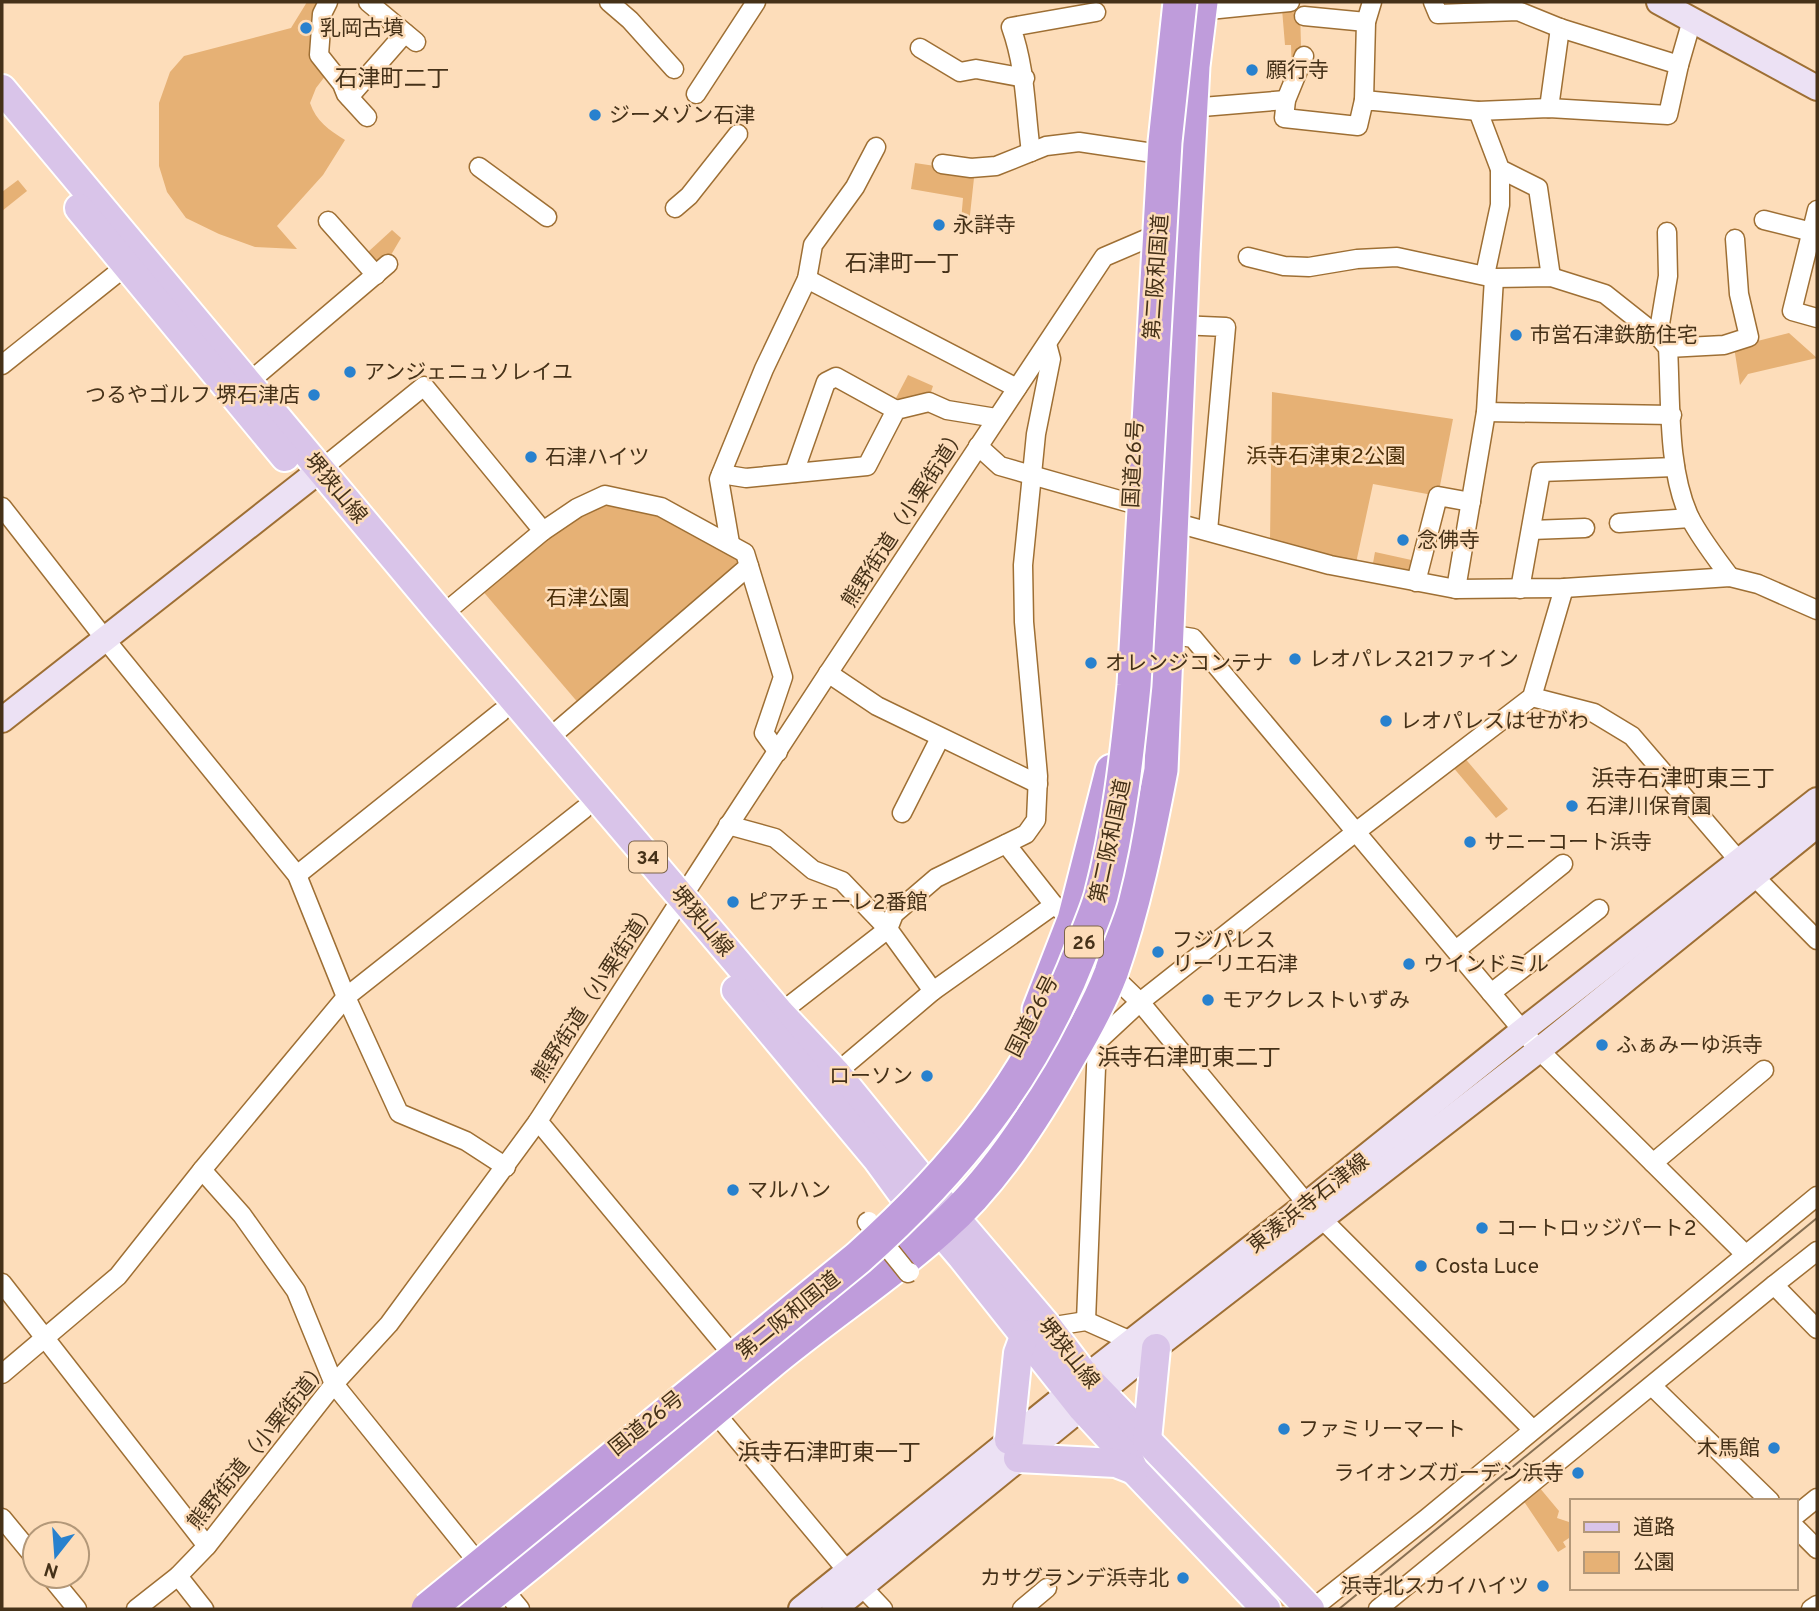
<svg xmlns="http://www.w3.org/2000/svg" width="1819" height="1611" viewBox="0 0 1819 1611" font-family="Overpass,'Noto Sans JP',sans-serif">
	<rect width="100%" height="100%" fill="#fdddba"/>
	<!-- green -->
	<g fill="#e6b175">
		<path d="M307 2H322L326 75 316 88 310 103C316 121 329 130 345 140L323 175 277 226 297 249 255 247 219 234 186 218 167 192 159 166V103L170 72 184 56 291 28Z"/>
		<path d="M1298 8 1300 9 1301 46 1292 74 1291 45H1285L1282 9Z"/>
		<path d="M915 163 969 171 974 178 969 224 961 221 963 198 911 189Z"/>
		<path d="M18 180 27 191 2 211V192Z"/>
		<path d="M392 230 401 238 388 260 375 261 368 252Z"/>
		<path d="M1789 333 1817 358 1748 374 1740 385 1734 347Z"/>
		<path d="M908 375 933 386 930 395 904 402 896 398Z"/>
		<path d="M1272 392 1453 419 1438 496 1373 484 1356 563 1270 541Z"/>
		<path d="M605 501 658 512 741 556 743 565 580 705 481 589 547 533Z"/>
		<path d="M1375 552 1416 561 1414 571 1373 563Z"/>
		<path d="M1463 756 1508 809 1496 818 1452 766Z"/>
		<path d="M1151 1462 1286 1602 1285 1606H1281L1147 1466Z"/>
		<path d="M1539 1487 1559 1511 1557 1518 1572 1523V1536L1563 1542 1566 1547 1558 1552 1523 1500Z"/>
	</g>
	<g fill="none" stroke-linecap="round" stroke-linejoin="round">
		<!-- street casing -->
		<g stroke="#9e6f34" stroke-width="21">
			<g id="street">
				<path d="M328 2 322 14 319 55 342 84 346 94 367 117"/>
				<path d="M368 2 416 42"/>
				<path d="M609 2 630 20 674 69"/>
				<path d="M1433 2 1438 14 1518 11 1560 28 1679 65"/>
				<path d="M1199 11 1290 2"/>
				<path d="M1304 16 1366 22"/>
				<path d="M920 48 960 72 976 69 1025 78"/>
				<path d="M1304 56 1286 100 1284 118 1358 126 1364 100 1478 111 1549 108 1668 115 1679 65 1692 20"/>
				<path d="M696 94 756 2"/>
				<path d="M349 97 405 33"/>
				<path d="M1364 100 1366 22 1372 2"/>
				<path d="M1190 108 1286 100"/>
				<path d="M1549 108 1560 28"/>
				<path d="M1478 111 1500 169 1538 188 1551 277"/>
				<path d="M1031 152C1025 108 1026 69 1011 27L1096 12"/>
				<path d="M942 164 971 168 996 166 1046 146 1079 142 1153 153"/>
				<path d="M479 167 547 217"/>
				<path d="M675 208 689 196 738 134"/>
				<path d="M1817 210 1792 311 1817 318"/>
				<path d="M1764 220 1812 232"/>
				<path d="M328 221 376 275"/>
				<path d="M1248 257 1284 266 1309 267 1357 259 1397 257 1494 278 1551 277 1605 294 1658 336 1668 348C1671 401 1667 470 1690 518 1701 539 1716 558 1730 577"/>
				<path d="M1485 275 1500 205V169"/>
				<path d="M807 279 1017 388"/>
				<path d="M1179 325 1226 327 1208 531"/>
				<path d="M1658 336 1668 276 1667 232"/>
				<path d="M1668 348 1724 345 1749 337 1739 294 1735 239"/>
				<path d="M2 365 126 266"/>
				<path d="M249 382 388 264"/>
				<path d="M1486 412 1672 415"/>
				<path d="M978 446 1000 466 1130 503 1173 522 1330 565 1456 589 1564 588 1730 577 1758 584 1817 610"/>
				<path d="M320 470 424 386 543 531 442 615"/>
				<path d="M794 473 826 382 836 377 896 410"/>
				<path d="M721 474 746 478 867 466 896 410 929 402 947 410 996 418"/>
				<path d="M2 507 105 639 297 875 346 997 399 1113 466 1141 506 1167"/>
				<path d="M1619 523 1690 518"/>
				<path d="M1531 530 1585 528"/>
				<path d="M543 531 577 508 605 495 661 507 745 553 783 677 764 733 778 752"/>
				<path d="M730 543 719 479 764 369 807 279 813 245 855 187 876 147"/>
				<path d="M1416 582 1438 496 1471 502"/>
				<path d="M1456 589 1486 412 1494 278"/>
				<path d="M1520 589 1541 472 1675 467"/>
				<path d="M1168 634 1193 638 1539 1050 1746 1255"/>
				<path d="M828 673 877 706 1038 784"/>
				<path d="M1532 697 1594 713 1632 736 1740 862 1817 940"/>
				<path d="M548 739 749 566"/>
				<path d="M902 813 940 738"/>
				<path d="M728 825 775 838 813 870 842 881 888 929 933 991"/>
				<path d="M1006 844 1054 905"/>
				<path d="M297 875 501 712"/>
				<path d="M1456 950 1563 864"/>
				<path d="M1111 974 1140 1002 1307 1204 1532 1429"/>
				<path d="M1491 993 1599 909"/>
				<path d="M780 1013 888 929 894 914 936 878 1026 834 1036 820 1038 776 1024 622 1023 565 1036 434 1051 359 1047 344"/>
				<path d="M1097 1042 1140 1002 1357 831 1532 697 1564 588"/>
				<path d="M836 1073 933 991 1054 905 1074 920"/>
				<path d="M538 1121 732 1354"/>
				<path d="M1653 1163 1764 1070"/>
				<path d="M202 1170 242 1215 296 1291 334 1384 476 1560"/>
				<path d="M2 1283 207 1546"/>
				<path d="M1774 1285 1817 1251"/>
				<path d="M1086 1321 1097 1042 1087 1037"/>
				<path d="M1048 1327 1086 1321 1131 1341"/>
				<path d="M2 1374 118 1276 202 1170 346 997 584 809"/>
				<path d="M1652 1386 1770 1501"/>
				<path d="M710 1412 722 1421 849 1573 883 1609"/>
				<path d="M1796 1515 1817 1498"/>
				<path d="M2 1518 35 1558"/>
				<path d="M1796 1528 1817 1549"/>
				<path d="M50 1576 77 1609"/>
				<path d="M178 1576 204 1609"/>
				<path d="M501 1586 520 1609"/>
				<path d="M136 1609 178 1576 207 1546 334 1384 389 1324 538 1121C634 971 731 821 829 672 920 533 1013 396 1104 257L1146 239"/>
				<path d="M1022 1609 1047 1588"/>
				<path d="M1312 1609 1427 1518 1817 1196"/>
				<path d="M1378 1609 1774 1285 1817 1329"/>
				<path d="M1811 1609 1817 1605"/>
			</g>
		</g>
		<!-- secondary casing -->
		<g stroke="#9e6f34" stroke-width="28">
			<g id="secondary">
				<path d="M1659 2 1817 88"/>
				<path d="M2 720 320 470"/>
				<path d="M801 1609 1070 1392 1086 1377 1307 1204 1522 1031 1817 800"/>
				<path d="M834 1609 1161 1343 1539 1050 1817 825"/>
			</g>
		</g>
		<!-- primary casing -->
		<g stroke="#fff" stroke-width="32">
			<g id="primary">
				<path d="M2 89 442 615 780 1013 836 1073 923 1180 1048 1327 1086 1377 1310 1609"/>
				<path d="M79 208 285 457"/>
				<path d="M736 990 877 1159 907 1200 939 1230 962 1257 1082 1408 1129 1459 1134 1470 1266 1609"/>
				<path d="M1009 1440 1018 1353 1025 1334"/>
				<path d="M1147 1440 1156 1348"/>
				<path d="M1018 1458 1116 1463 1134 1470"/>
			</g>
		</g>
		<!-- highway casing -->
		<g stroke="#fff" stroke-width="37">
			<g id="highway">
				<path d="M1039 1010 1074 920 1112 771"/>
				<path d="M472 1609C573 1531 669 1446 767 1365 823 1318 885 1278 940 1229 993 1182 1033 1120 1068 1058 1084 1031 1100 1002 1111 973 1134 907 1148 838 1161 770L1183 253 1193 66 1201 2"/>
			</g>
		</g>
		<!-- street -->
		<use href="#street" stroke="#fff" stroke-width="18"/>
		<!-- secondary -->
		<use href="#secondary" stroke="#ece1f4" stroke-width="24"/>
		<!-- primary -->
		<use href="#primary" stroke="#d9c4e9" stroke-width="28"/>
		<!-- highway -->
		<use href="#highway" stroke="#bf9cdb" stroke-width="33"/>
		<!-- tram -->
		<path stroke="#887053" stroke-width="2" d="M1339 1609 1817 1218"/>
		<!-- street-bridge casing -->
		<g stroke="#9e6f34" stroke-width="21" stroke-linecap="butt">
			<path id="street-bridge" d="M869 1221 867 1222 908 1273 910 1272"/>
		</g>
		<!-- highway-bridge casing -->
		<g stroke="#fff" stroke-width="37" stroke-linecap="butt">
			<path id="highway-bridge" d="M428 1609 858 1258C957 1170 1033 1076 1081 951 1087 932 1096 914 1101 896 1119 827 1127 756 1134 685L1165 142 1180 2"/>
		</g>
		<!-- street-bridge -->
		<use href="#street-bridge" stroke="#fff" stroke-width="18"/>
		<!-- highway-bridge -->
		<use href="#highway-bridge" stroke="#bf9cdb" stroke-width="33"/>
	</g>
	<!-- markers -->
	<g fill="#2881ce" stroke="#fdddba" stroke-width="2.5">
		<circle cx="306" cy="28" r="7"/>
		<circle cx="1252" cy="70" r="7"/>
		<circle cx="595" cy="115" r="7"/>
		<circle cx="939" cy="225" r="7"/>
		<circle cx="1516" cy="335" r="7"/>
		<circle cx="350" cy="372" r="7"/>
		<circle cx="314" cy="395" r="7"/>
		<circle cx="531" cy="457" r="7"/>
		<circle cx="1403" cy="540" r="7"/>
		<circle cx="1295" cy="659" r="7"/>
		<circle cx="1091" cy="663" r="7"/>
		<circle cx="1386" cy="721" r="7"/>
		<circle cx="1572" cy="806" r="7"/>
		<circle cx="1470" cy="842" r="7"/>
		<circle cx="733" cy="902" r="7"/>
		<circle cx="1158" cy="952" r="7"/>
		<circle cx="1409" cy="964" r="7"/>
		<circle cx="1208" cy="1000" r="7"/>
		<circle cx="1602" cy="1045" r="7"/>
		<circle cx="927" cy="1076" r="7"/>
		<circle cx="733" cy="1190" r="7"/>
		<circle cx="1482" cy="1228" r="7"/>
		<circle cx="1421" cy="1266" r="7"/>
		<circle cx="1284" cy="1429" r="7"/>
		<circle cx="1774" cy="1448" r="7"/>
		<circle cx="1578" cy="1473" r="7"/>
		<circle cx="1183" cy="1578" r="7"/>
		<circle cx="1543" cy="1586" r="7"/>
	</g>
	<g text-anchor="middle" stroke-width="5" stroke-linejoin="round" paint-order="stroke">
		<!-- shield labels -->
		<g fill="#fdddba" stroke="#7c6549" stroke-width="2">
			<rect x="629" y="841.5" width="38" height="31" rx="5"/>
			<rect x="1065" y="926.5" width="38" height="31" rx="5"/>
		</g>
		<g font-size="19" font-weight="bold" fill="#453118">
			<text x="648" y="864">34</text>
			<text x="1084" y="949">26</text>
		</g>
		<!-- poi labels -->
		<g font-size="21" fill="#453118" stroke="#fdddba" text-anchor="start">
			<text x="320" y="35">乳岡古墳</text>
			<text x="1266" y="77">願行寺</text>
			<text x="609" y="122">ジーメゾン石津</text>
			<text x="953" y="232">永詳寺</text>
			<text x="1530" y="342">市営石津鉄筋住宅</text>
			<text x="364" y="379">アンジェニュソレイユ</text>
			<text x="300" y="402" text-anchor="end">つるやゴルフ 堺石津店</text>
			<text x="545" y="464">石津ハイツ</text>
			<text x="1417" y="547">念佛寺</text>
			<text x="1309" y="666">レオパレス21ファイン</text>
			<text x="1105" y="670">オレンジコンテナ</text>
			<text x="1400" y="728">レオパレスはせがわ</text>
			<text x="1586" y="813">石津川保育園</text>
			<text x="1484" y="849">サニーコート浜寺</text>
			<text x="747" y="909">ピアチェーレ2番館</text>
			<text x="1172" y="947">フジパレス<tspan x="1172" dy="24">リーリエ石津</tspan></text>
			<text x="1423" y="971">ウインドミル</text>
			<text x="1222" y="1007">モアクレストいずみ</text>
			<text x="1616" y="1052">ふぁみーゆ浜寺</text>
			<text x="913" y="1083" text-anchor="end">ローソン</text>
			<text x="747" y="1197">マルハン</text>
			<text x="1496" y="1235">コートロッジパート2</text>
			<text x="1435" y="1273">Costa Luce</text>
			<text x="1298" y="1436">ファミリーマート</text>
			<text x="1760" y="1455" text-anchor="end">木馬館</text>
			<text x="1564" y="1480" text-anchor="end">ライオンズガーデン浜寺</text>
			<text x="1169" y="1585" text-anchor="end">カサグランデ浜寺北</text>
			<text x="1529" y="1593" text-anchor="end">浜寺北スカイハイツ</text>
		</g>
		<!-- street labels -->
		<g font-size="21" fill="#453118" stroke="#fdddba">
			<text transform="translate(1156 277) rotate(-86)" y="7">第二阪和国道</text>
			<text transform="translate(1133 464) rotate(-87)" y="7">国道26号</text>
			<text transform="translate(336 488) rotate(50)" y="7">堺狭山線</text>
			<text transform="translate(904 517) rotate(-57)" y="7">熊野街道（小栗街道）</text>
			<text transform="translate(1110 841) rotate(-78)" y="7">第二阪和国道</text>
			<text transform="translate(702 921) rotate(50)" y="7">堺狭山線</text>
			<text transform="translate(594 992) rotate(-57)" y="7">熊野街道（小栗街道）</text>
			<text transform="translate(1032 1016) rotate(-63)" y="7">国道26号</text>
			<text transform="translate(1308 1203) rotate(-38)" y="7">東湊浜寺石津線</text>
			<text transform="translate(788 1315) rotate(-39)" y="7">第二阪和国道</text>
			<text transform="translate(1069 1353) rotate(51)" y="7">堺狭山線</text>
			<text transform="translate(646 1423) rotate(-39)" y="7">国道26号</text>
			<text transform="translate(258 1445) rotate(-51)" y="7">熊野街道（小栗街道）</text>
		</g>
		<!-- park labels -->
		<g font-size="21" fill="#4a2e08" stroke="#fdddba">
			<text x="1326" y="463">浜寺石津東2公園</text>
			<text x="588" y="605">石津公園</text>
		</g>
		<!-- neighbourhood labels -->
		<g font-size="23" fill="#453118" stroke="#fdddba">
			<text x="392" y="86">石津町二丁</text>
			<text x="902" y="271">石津町一丁</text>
			<text x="1683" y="786">浜寺石津町東三丁</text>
			<text x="1189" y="1065">浜寺石津町東二丁</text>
			<text x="829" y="1460">浜寺石津町東一丁</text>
		</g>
	</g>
	<!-- border -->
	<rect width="1819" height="1611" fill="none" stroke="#453118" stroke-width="7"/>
	<!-- legend -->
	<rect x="1570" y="1499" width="228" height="91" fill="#fdddba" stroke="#b39879" stroke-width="2"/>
	<rect x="1584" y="1522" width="35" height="10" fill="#d9c4e9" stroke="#b39879" stroke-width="2"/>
	<text x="1633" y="1534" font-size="21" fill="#453118">道路</text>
	<rect x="1584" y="1552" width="35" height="21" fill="#e6b175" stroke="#b39879" stroke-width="2"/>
	<text x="1633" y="1569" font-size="21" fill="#453118">公園</text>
	<!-- north arrow -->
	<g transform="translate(56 1555) rotate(197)"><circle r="33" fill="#fdddba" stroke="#b39879" stroke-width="2"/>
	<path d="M0-5L12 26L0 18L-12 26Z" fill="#2881ce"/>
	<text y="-10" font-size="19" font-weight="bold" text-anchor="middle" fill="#453118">N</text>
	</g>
</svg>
